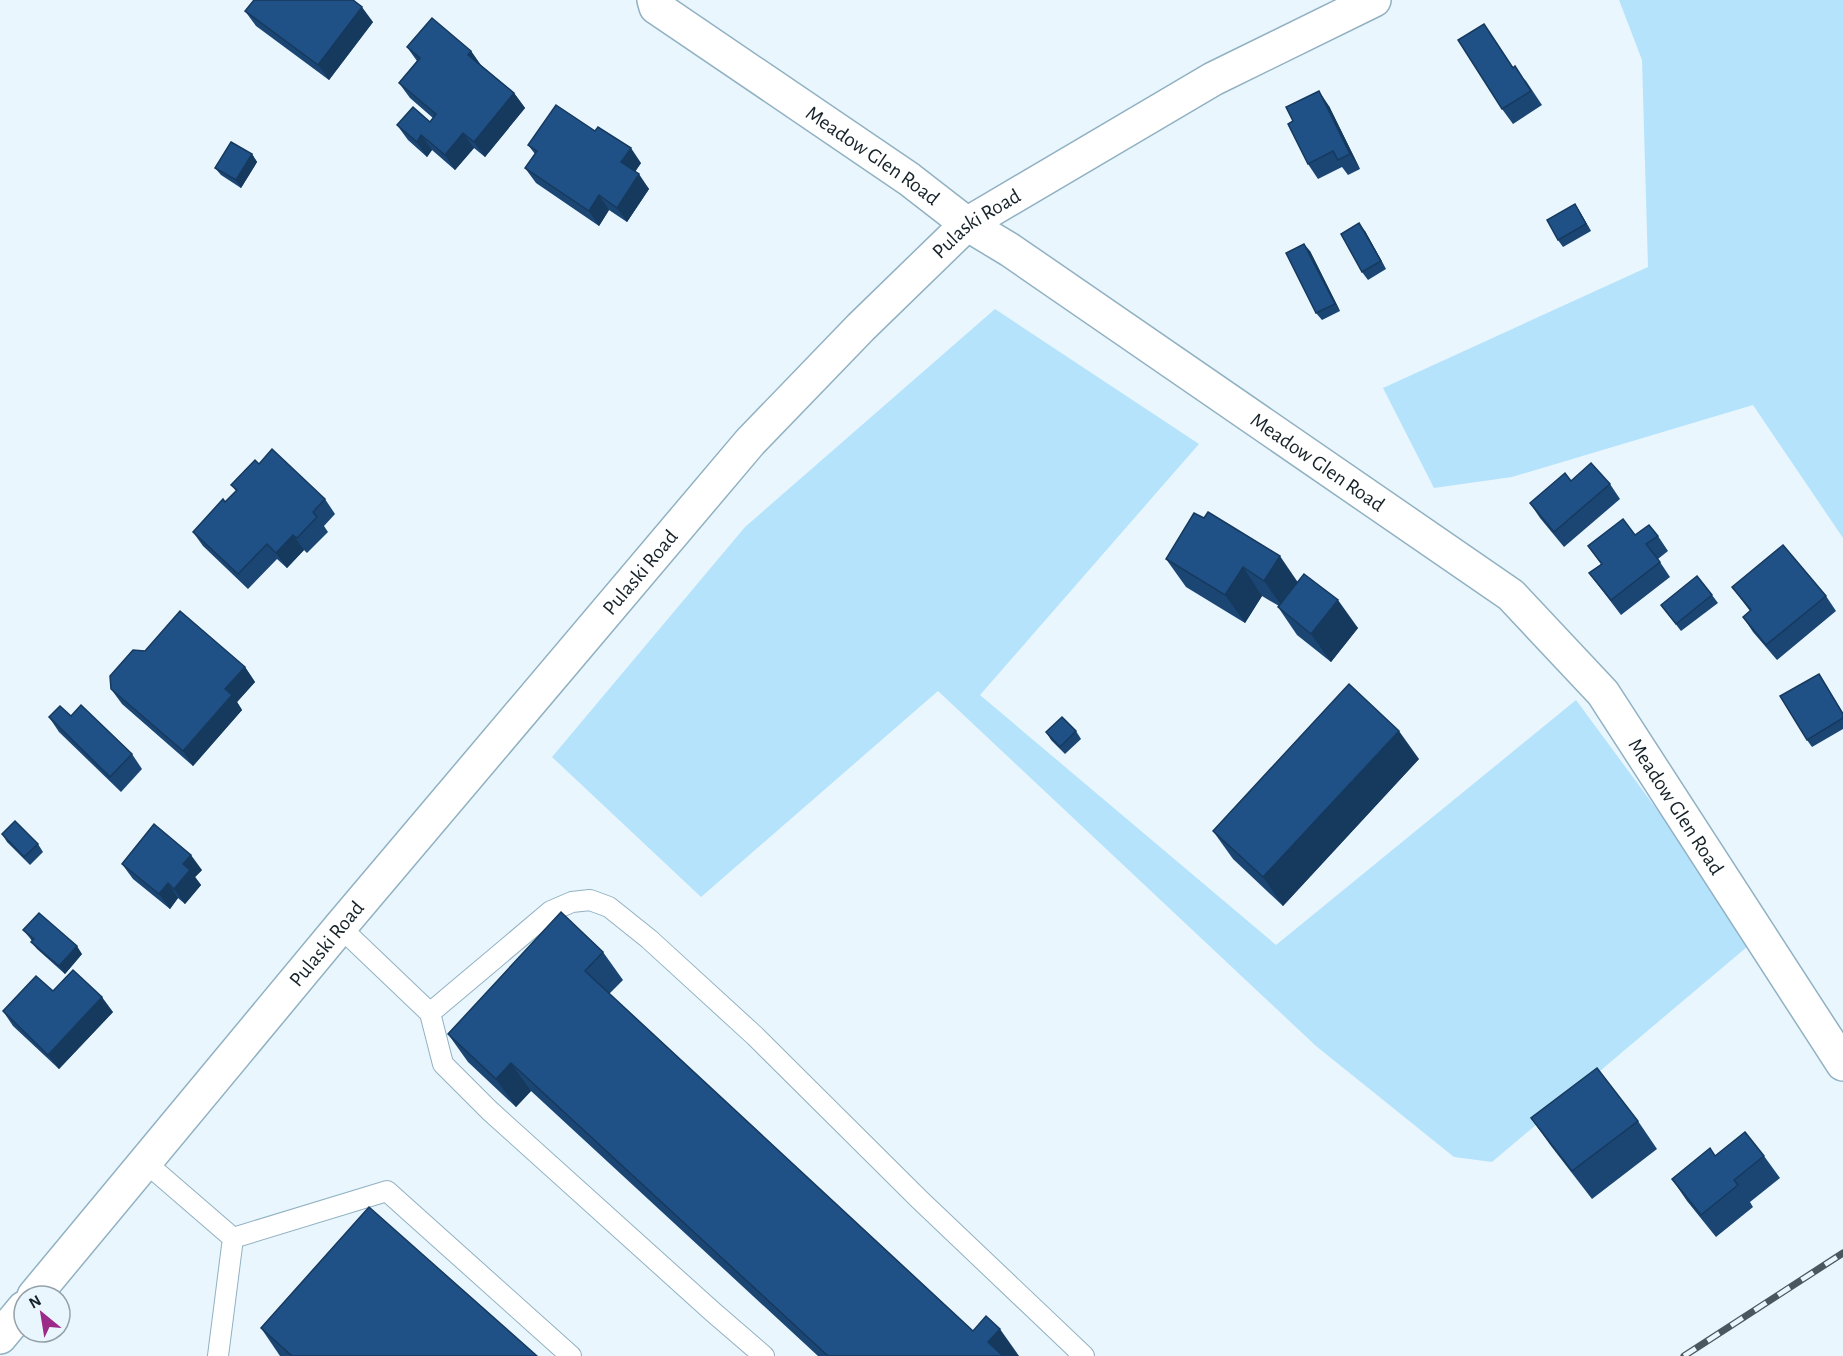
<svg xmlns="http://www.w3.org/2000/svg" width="1843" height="1356" viewBox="0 0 1843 1356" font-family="'Alegreya Sans',sans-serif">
	<rect width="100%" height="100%" fill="#e9f6fe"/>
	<!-- green -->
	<g fill="#b6e3fc">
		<path d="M1619 0H1843V538L1753 405 1512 477 1434 488 1383 388 1648 267 1642 60Z"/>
		<path d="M995 309 1199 444 980 695 1276 945 1576 700 1754 941 1492 1162 1454 1157 1316 1046 938 691 701 897 552 757 745 527Z"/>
	</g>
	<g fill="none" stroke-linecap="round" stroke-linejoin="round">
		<!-- lane casing -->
		<g stroke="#91b1c2" stroke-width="22">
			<g id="lane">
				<path d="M340 927 430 1013 443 1064 490 1111 713 1312 764 1356"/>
				<path d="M430 1013 551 911 572 902 590 900 609 907 649 939 755 1036 920 1200 1084 1356"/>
				<path d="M145 1162 233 1238 218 1356"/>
				<path d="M233 1238 387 1191 571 1356"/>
			</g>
		</g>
		<!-- street casing -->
		<g stroke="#91b1c2" stroke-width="36">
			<g id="street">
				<path id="s1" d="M967 224 1010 250 1511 595 1603 693 1843 1064"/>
			</g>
		</g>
		<!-- secondary casing -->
		<g stroke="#91b1c2" stroke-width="36">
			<g id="secondary">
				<path id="s2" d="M654 0 656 7 909 179 967 224"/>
				<path id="s3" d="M34 1296 340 927 750 442 861 327 967 224 1213 79 1374 0"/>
				<path d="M0 1337 24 1308"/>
			</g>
		</g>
		<!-- lane -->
		<use href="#lane" stroke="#fff" stroke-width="20"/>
		<!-- street -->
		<use href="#street" stroke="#fff" stroke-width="33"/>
		<!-- secondary -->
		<use href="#secondary" stroke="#fff" stroke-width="33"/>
		<!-- rail casing -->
		<g stroke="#4b575f" stroke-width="7">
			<path id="rail" d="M1684 1356 1843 1253"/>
		</g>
		<!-- rail -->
		<use href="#rail" stroke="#e9f6fe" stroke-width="4.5" stroke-dasharray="14" stroke-linecap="butt"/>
	</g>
	<!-- wall -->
	<g fill="#1b4674">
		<path d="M245 11 373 22 329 80 256 26Z"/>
		<path d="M1494 39 1513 68 1526 81 1542 105 1513 124 1502 109Z"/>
		<path d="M407 47 471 51 481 65 514 93 525 108 485 157 474 148 455 170 432 150 427 157 408 140 397 125 430 122 433 118 410 98 399 83 417 61Z"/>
		<path d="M1329 106 1360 169 1348 175 1342 167 1318 179 1308 164Z"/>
		<path d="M528 145 641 163 635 172 649 189 627 222 609 210 599 226 536 183 525 168 535 154Z"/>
		<path d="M252 154 257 162 241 188 221 175 215 168Z"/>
		<path d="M1575 204 1591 231 1563 247 1558 240Z"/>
		<path d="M1365 231 1386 269 1368 280 1362 272Z"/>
		<path d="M1310 251 1340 311 1322 320 1316 313Z"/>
		<path d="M259 464 325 499 335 514 324 526 328 532 307 553 304 550 287 568 277 559 248 589 203 546 193 532 225 502 236 491 231 485Z"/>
		<path d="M1571 481 1610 484 1620 499 1564 547 1540 518 1530 503Z"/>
		<path d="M1204 518 1298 582 1358 628 1331 662 1297 635 1278 607 1279 606 1262 596 1245 623 1186 587 1166 559Z"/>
		<path d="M1635 535 1658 536 1668 551 1658 559 1670 577 1621 615 1589 573 1601 564 1588 546Z"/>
		<path d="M1732 587 1826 596 1836 611 1777 660 1753 632 1743 617 1750 611Z"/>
		<path d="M1712 595 1718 603 1681 631 1661 605Z"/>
		<path d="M245 667 255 682 237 702 242 710 193 766 122 704 111 689Z"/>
		<path d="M1819 674 1843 713V729L1812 747 1807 740Z"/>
		<path d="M49 717 132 754 142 769 121 792 59 732Z"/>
		<path d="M1076 731 1081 739 1065 754 1051 740 1046 732Z"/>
		<path d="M1419 759 1283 906 1233 859 1213 831Z"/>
		<path d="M2 834 38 844 43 852 30 865 7 842Z"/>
		<path d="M122 864 202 870 195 877 201 885 185 904 178 898 170 909 133 879Z"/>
		<path d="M23 930 82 954 65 974 37 949 31 942 32 941 29 937Z"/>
		<path d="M603 952 623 980 609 994 973 1331 1019 1356H818L531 1091 516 1107 468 1062 448 1034Z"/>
		<path d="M53 991 113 1012 59 1069 13 1026 3 1011Z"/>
		<path d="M1531 1118 1638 1121 1657 1149 1592 1199 1551 1146Z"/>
		<path d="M1715 1156H1764L1780 1178 1750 1202 1753 1207 1716 1237 1687 1201 1672 1179Z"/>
		<path d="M261 1328 537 1356H280Z"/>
	</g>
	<!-- shaded-wall -->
	<g fill="#16395e">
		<path d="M362 7 373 22 329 80 318 65Z"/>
		<path d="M471 51 481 66 468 55Z"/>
		<path d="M1319 91 1329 106 1360 169 1350 154Z"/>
		<path d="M514 93 525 108 485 157 474 142Z"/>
		<path d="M463 133 474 148 455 170 445 155Z"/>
		<path d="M421 135 432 150 427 157 417 142Z"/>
		<path d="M631 148 641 163 631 177 621 162Z"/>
		<path d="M252 154 257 162 241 188 236 180Z"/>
		<path d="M639 174 649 189 627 222 617 208Z"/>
		<path d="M599 195 609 210 599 226 589 211Z"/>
		<path d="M1575 204 1580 212 1591 231 1586 224Z"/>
		<path d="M1359 223 1365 231 1386 269 1381 261Z"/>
		<path d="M1304 244 1310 251 1340 311 1335 304Z"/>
		<path d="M293 535 304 550 287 568 276 553Z"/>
		<path d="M1280 556 1299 584 1284 609 1264 581Z"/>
		<path d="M1243 567 1262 596 1245 623 1225 595Z"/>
		<path d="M1338 600 1358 628 1331 662 1311 634Z"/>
		<path d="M245 667 255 682 237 702 242 710 193 766 183 751 225 689Z"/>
		<path d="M1399 731 1419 759 1283 906 1263 877Z"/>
		<path d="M191 855 202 870 195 877 201 885 185 904 174 889 183 864Z"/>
		<path d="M168 883 178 898 170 909 159 894Z"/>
		<path d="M77 946 82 954 65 974 59 966Z"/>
		<path d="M102 997 113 1012 59 1069 48 1055Z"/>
		<path d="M511 1063 531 1091 516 1107 496 1079Z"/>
		<path d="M1000 1329 1019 1356H998L988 1342Z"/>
	</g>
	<!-- building -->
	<g fill="#1f5187" stroke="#16395e" stroke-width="1.5">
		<path d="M254 0H353L362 7 318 65 245 11Z"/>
		<path d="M432 18 471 51 468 55 514 93 474 142 463 133 445 155 421 135 417 142 397 125 413 107 430 122 436 114 399 83 420 58 407 47Z"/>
		<path d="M1484 24 1513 68 1515 66 1531 91 1502 109 1458 40Z"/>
		<path d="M1319 91 1350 154 1338 160 1333 151 1308 164 1288 124 1293 121 1286 107Z"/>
		<path d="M556 105 595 131 598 127 631 148 621 162 639 174 617 208 599 195 589 211 525 168 537 151 528 145Z"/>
		<path d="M231 142 252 154 236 180 215 168Z"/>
		<path d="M1575 204 1586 224 1558 240 1547 220Z"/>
		<path d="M1359 223 1381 261 1362 272 1341 234Z"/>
		<path d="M1304 244 1335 304 1316 313 1286 253Z"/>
		<path d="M272 449 325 499 313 512 317 517 297 538 293 535 276 553 267 544 238 574 193 532 223 499 225 502 237 490 231 485 255 460 259 464Z"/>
		<path d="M1591 463 1610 484 1554 532 1530 503 1565 473 1571 481Z"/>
		<path d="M1208 512 1280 556 1264 581 1243 567 1225 595 1166 559 1194 513 1204 518Z"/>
		<path d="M1623 519 1635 535 1649 525 1658 536 1646 544 1660 562 1611 600 1589 573 1602 564 1588 546Z"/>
		<path d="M1783 545 1826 596 1766 645 1743 617 1751 610 1732 587Z"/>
		<path d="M1304 574 1338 600 1311 634 1278 607Z"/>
		<path d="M1697 576 1712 595 1676 624 1661 605Z"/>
		<path d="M180 611 245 667 225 689 232 695 183 751 111 689 110 676 133 650 145 651Z"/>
		<path d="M1819 674 1843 714V718L1807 740 1780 696Z"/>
		<path d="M1349 684 1399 731 1263 877 1213 831Z"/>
		<path d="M81 705 132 754 110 777 49 717 60 706 71 716Z"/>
		<path d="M1062 717 1076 731 1060 747 1046 732Z"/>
		<path d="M15 821 38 844 24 857 2 834Z"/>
		<path d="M154 824 191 855 183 864 190 870 174 889 168 883 159 894 122 864Z"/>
		<path d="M561 912 603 952 585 971 973 1331 986 1316 1000 1329 988 1342 1003 1356H828L511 1063 496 1079 448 1034Z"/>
		<path d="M39 913 77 946 59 966 31 942 34 939 23 930Z"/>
		<path d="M73 970 102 997 48 1055 3 1011 36 976 53 991Z"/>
		<path d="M1597 1068 1638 1121 1572 1171 1531 1118Z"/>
		<path d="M1745 1132 1764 1156 1734 1180 1738 1185 1701 1215 1672 1179 1710 1148 1715 1156Z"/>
		<path d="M369 1207 537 1356H292L261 1328Z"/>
	</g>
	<g text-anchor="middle" stroke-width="6" stroke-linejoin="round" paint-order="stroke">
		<!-- street labels -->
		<g font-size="21" fill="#162229" stroke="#e9f6fe">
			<text dy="7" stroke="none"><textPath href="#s2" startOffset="270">Meadow Glen Road</textPath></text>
			<text dy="7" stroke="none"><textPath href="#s3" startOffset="1430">Pulaski Road</textPath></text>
			<text dy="7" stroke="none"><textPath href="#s1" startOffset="424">Meadow Glen Road</textPath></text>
			<text dy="7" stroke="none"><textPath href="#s3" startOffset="944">Pulaski Road</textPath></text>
			<text dy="7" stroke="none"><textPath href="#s1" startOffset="928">Meadow Glen Road</textPath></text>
			<text dy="7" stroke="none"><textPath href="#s3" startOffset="458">Pulaski Road</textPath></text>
		</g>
	</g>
	<!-- north arrow -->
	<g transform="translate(42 1314) rotate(330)"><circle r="28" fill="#e9f6fe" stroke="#95a1a9" stroke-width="1.5"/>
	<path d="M0-4.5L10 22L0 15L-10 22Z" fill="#9b2a88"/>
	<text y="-9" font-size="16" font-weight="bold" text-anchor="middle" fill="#162229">N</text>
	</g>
</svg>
